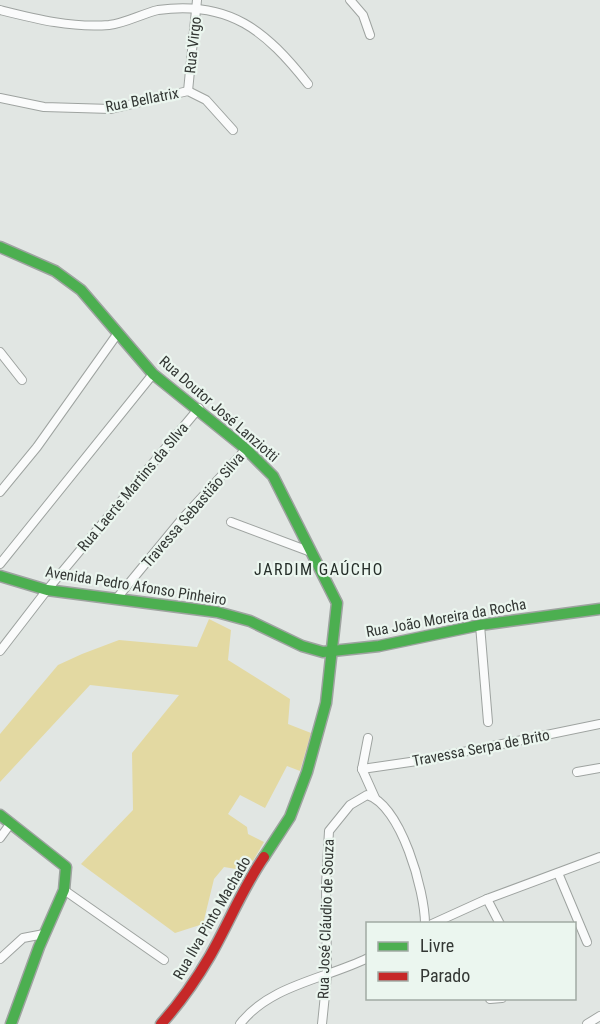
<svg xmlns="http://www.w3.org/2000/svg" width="600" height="1024" viewBox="0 0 600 1024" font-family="'Roboto Condensed',sans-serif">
	<rect width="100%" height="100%" fill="#e1e6e3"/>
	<!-- green -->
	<path fill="#e3d9a2" d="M209 619 231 630 228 660 290 699 288 724 311 733 300 771 287 766 265 808 240 795 228 814 247 827 248 834 264 842 253 861 246 857 236 869 224 867 214 879 203 924 175 933 81 864 133 810 132 753 179 695 90 685 0 782V734L58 665 82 654 119 640 197 647Z"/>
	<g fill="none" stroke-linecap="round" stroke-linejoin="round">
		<!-- street casing -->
		<g stroke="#9ea3a0" stroke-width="10">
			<g id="street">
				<path d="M350 0 363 15 370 35"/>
				<path d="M0 10C36 19 71 28 109 25 126 23 141 14 158 10 230 0 266 31 308 84"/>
				<path d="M188 91 197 0"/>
				<path d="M0 98 44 107 111 109 188 91 206 100 233 130"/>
				<path d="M0 352 22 380"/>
				<path d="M0 492 37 447 118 333"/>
				<path d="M231 522 311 552"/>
				<path d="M0 564 153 374"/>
				<path d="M117 598 182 519 246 449"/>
				<path d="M480 625 488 722"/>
				<path d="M0 651 47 590 199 408"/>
				<path d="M362 769 424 760 600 724"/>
				<path d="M362 769 375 798"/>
				<path d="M362 769 368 738"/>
				<path d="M577 772 600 768"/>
				<path d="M0 838 11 823"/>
				<path d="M558 873 587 942"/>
				<path d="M64 890 164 960"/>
				<path d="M487 899 500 924"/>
				<path d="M432 924 487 899 600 857"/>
				<path d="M0 959 23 938 44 934"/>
				<path d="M490 999 502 998"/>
				<path d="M240 1024C270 985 325 979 368 958"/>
				<path d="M322 1024 327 975 326 885 329 831 350 805 367 795C401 805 425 891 425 924"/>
				<path d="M587 1024 600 1016"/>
			</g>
		</g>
		<!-- fast casing -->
		<g stroke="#9ea3a0" stroke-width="13">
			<g id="fast">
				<path d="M0 247 55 271 81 290 153 374 246 449 273 476 337 603 326 703 307 772 290 817 264 857"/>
				<path d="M0 576 47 590 217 612 250 621 302 646 323 652 379 646 480 625 600 609"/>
				<path d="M0 815 66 867 64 890 39 947 11 1024"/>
			</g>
		</g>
		<!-- jam casing -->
		<g stroke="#9ea3a0" stroke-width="13">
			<path id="jam" d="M161 1024C180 1003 196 980 210 956 229 923 242 889 264 857"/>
		</g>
		<!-- street -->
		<use href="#street" stroke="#fafbfb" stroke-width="8"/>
		<!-- fast -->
		<use href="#fast" stroke="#4caf50" stroke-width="10"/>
		<!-- jam -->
		<use href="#jam" stroke="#c62828" stroke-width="10"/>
	</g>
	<g text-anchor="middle" stroke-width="4.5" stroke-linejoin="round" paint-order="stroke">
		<!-- street labels -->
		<g font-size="15" fill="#333734" stroke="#ebf6ef">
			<text transform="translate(193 45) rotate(-84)" y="5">Rua Virgo</text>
			<text transform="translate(142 100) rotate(-11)" y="5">Rua Bellatrix</text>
			<text transform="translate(219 409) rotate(41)" y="5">Rua Doutor José Lanziotti</text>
			<text transform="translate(133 487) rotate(-50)" y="5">Rua Laerte Martins da SIlva</text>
			<text transform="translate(193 510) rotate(-49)" y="5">Travessa Sebastião Silva</text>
			<text transform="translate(136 586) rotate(9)" y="5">Avenida Pedro Afonso Pinheiro</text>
			<text transform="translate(446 618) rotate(-10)" y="5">Rua João Moreira da Rocha</text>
			<text transform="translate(481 748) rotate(-11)" y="5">Travessa Serpa de Brito</text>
			<text transform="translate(212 918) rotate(-60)" y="5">Rua Ilva Pinto Machado</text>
			<text transform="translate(326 919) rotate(-88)" y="5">Rua José Cláudio de Souza</text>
		</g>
		<!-- neighbourhood labels -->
		<g font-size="16" letter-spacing="1.5" fill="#252e29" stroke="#ebf6ef">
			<text x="319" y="575">JARDIM GAÚCHO</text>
		</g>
	</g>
	<!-- legend -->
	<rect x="366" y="922" width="210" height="78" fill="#ebf6ef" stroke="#a1aaa4" stroke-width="1.5"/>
	<rect x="378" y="942" width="30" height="9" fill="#4caf50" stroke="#a1aaa4" stroke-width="1.5"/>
	<text x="420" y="952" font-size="18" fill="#333734">Livre</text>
	<rect x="378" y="972" width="30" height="9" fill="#c62828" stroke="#a1aaa4" stroke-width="1.5"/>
	<text x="420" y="982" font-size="18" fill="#333734">Parado</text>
</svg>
